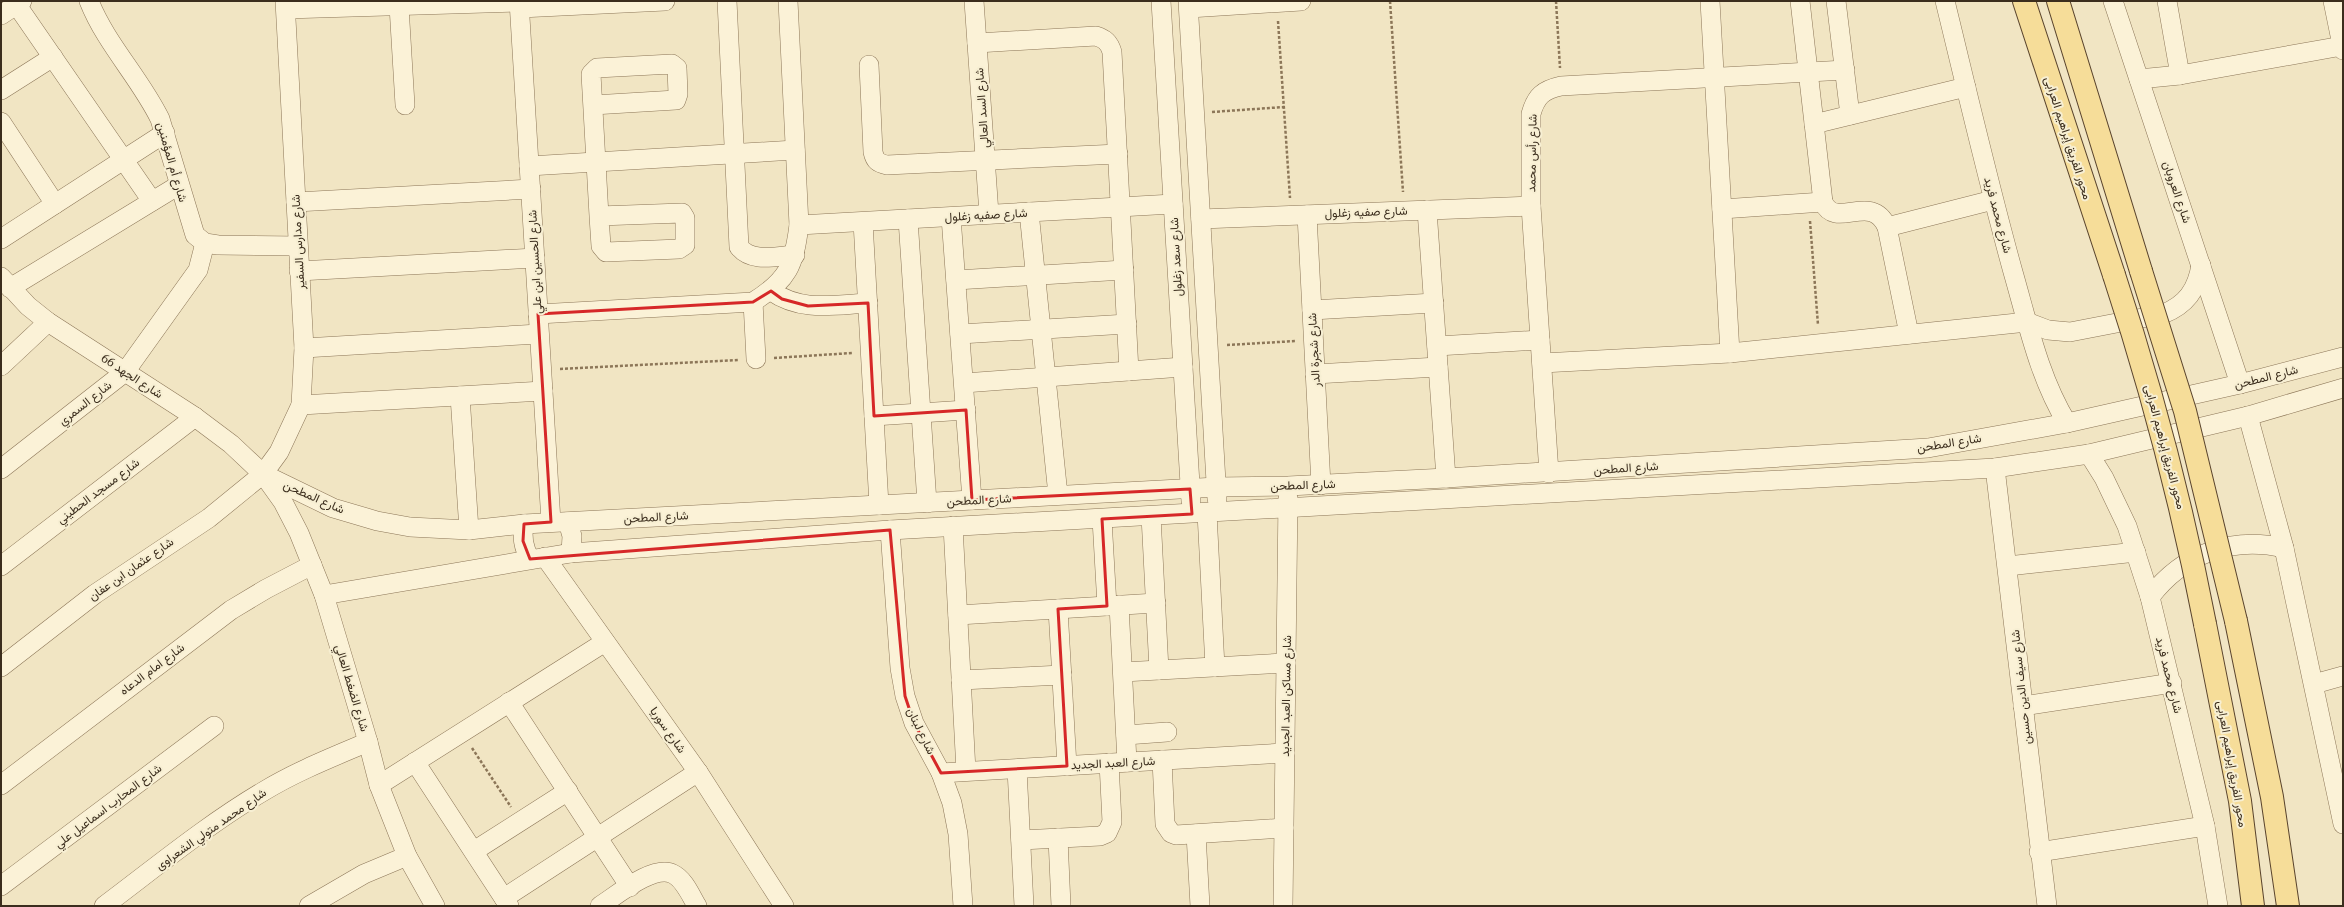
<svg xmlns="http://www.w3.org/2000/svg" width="2344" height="907" viewBox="0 0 2344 907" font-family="'Roboto Serif',Vazirmatn,serif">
	<rect width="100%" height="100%" fill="#f1e5c3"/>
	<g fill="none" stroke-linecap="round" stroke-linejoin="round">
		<!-- minor casing -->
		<g stroke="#8c7658" stroke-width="20">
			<g id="minor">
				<path d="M14 1 152 201"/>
				<path d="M89 1C106 44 140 78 160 119L195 235 205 243 218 245 298 246"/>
				<path d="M519 1 551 522"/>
				<path d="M727 1 739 247C752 263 776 256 795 255"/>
				<path d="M974 1 989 214"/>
				<path d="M1161 1 1191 501"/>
				<path d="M1188 1 1217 499"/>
				<path d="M1710 1 1730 353"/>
				<path d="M1800 1 1823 202C1836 231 1871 191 1887 227L1909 334"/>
				<path d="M1836 1 1850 115"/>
				<path d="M1945 1C1967 91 1988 182 2013 272 2028 324 2039 377 2067 423"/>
				<path d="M2113 1 2240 384"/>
				<path d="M2167 1 2180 75"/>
				<path d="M2333 1 2343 50"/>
				<path d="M399 6 405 105"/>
				<path d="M520 8 665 1"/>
				<path d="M1189 8 1301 1"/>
				<path d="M286 9 520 2"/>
				<path d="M1 15 22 1"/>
				<path d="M977 43 1096 36C1105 39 1109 42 1112 52L1129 371"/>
				<path d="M869 65 873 152C875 161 878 163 887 165L1118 154"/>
				<path d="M2139 79 2180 75 2342 46"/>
				<path d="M1 90 53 57"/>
				<path d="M593 105 676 100 678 94 677 68 672 64 597 68 591 74 599 216 682 213 685 218V245L679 249 606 252 601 246 599 216"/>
				<path d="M1 122 55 204"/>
				<path d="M1814 124 1966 87"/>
				<path d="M529 166 795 150"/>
				<path d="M296 202 531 189"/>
				<path d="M1722 209 1823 202"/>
				<path d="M1427 210 1446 478"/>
				<path d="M1029 212 1058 495"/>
				<path d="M1307 215 1321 485"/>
				<path d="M951 217 972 500"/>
				<path d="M908 219 927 503"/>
				<path d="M1201 219 1531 206"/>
				<path d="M863 222 879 505"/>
				<path d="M799 225 1173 204"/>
				<path d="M1887 227 1993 200"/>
				<path d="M1 239 165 133"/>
				<path d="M299 271 535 258"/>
				<path d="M1 277 28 306 48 322 195 417 231 444 263 474 283 502 299 533 324 595 368 742 379 785 407 856 435 906"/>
				<path d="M956 280 1124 270"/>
				<path d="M10 288 179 185"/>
				<path d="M771 291C801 312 833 305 868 303"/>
				<path d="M753 302 756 359"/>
				<path d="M1312 310 1434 303"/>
				<path d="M538 314 753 302C788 280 794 266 799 225L788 1"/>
				<path d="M960 334 1127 324"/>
				<path d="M1437 346 1540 340"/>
				<path d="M304 348 539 334"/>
				<path d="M1542 363 1730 353 2027 322 2048 330 2070 332 2163 314C2186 305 2197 290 2201 265"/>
				<path d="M1 366 48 322"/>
				<path d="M1315 374 1438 367"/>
				<path d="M964 383 1183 367"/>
				<path d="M460 396 469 530"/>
				<path d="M301 405 543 391"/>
				<path d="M874 416 966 410"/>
				<path d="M2248 416 2284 548 2343 824"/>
				<path d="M2089 454 2104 478 2127 526 2150 597 2205 826 2218 906"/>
				<path d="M1995 468 2047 906"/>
				<path d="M1 469 125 372 198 270 205 243"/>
				<path d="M1549 473 1531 206V114C1536 96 1543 90 1561 86L1845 70"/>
				<path d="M263 474 333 508 377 521 410 527 469 530 524 524 1217 487 1288 486 1446 478 1928 448 2067 423 2240 384 2343 357"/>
				<path d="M1207 513 1215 667"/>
				<path d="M1151 516 1159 670"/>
				<path d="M1102 519 1107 606"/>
				<path d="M568 522 572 536 571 553"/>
				<path d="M524 524C522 537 523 547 530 559"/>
				<path d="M953 526 966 771"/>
				<path d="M890 530 900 668 905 696 914 723 941 773 952 803 958 834 963 906"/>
				<path d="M545 557 698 772 784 906"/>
				<path d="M1 566 195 417"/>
				<path d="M2008 566 2136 552"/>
				<path d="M324 595 571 553 890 530 1995 468 2089 454 2248 416 2343 388"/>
				<path d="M2150 597C2183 554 2231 536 2284 548"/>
				<path d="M1119 605 1127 762"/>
				<path d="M1058 609 1067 766"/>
				<path d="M958 615 1156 603"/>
				<path d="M1 667 95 594 209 518 263 474 279 452 301 405 304 348 285 1"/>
				<path d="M1123 672 1286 663"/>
				<path d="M961 680 1062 675"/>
				<path d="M2314 684 2343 676"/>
				<path d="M509 702 630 887"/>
				<path d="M2023 706 2172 683"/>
				<path d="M1126 735 1167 732"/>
				<path d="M1162 760 1165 824 1171 833 1176 835 1284 828"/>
				<path d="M415 762 509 906"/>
				<path d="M1017 769 1024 906"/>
				<path d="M941 773 1285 753"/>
				<path d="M1 785 231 610 266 589 312 565"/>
				<path d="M379 785 605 642"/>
				<path d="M1196 834 1200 906"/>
				<path d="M1058 838 1061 906"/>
				<path d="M1021 840 1100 836 1107 833 1112 822 1109 763"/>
				<path d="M474 851 568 791"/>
				<path d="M2039 852 2205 826"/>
				<path d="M1 886 214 726"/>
				<path d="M504 898 698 772"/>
				<path d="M104 906C156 867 208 824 264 791 297 771 333 757 368 742"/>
				<path d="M309 906 364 874 407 856"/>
				<path d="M600 906C617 895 654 864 673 874 684 879 691 896 697 906"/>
				<path d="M1283 906 1288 498"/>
			</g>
		</g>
		<!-- major casing -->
		<g stroke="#5a442d" stroke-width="24">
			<g id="major">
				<path d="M2024 1 2114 275"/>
				<path d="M2058 1 2141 271"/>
				<path d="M2236 621 2272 797 2288 906"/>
				<path d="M2205 624 2240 801 2253 906"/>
			</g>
		</g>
		<!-- path -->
		<g stroke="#8c7658" stroke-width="2.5" stroke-dasharray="3 2" stroke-linecap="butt">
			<path d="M1390 1 1403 192"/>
			<path d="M1556 1 1560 68"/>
			<path d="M1278 21 1290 198"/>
			<path d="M1212 112 1284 107"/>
			<path d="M1810 221 1818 325"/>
			<path d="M1227 345 1296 341"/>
			<path d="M774 358 852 353"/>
			<path d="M560 369 739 360"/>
			<path d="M472 748 511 807"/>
		</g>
		<!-- minor -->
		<use href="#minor" stroke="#fbf2d7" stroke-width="19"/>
		<!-- major -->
		<use href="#major" stroke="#f6dd99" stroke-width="22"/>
		<!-- major-bridge casing -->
		<g stroke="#5a442d" stroke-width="24" stroke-linecap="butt">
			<g id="major-bridge">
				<path d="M2141 271 2185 411 2236 621"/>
				<path d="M2114 275C2152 390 2182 505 2205 624"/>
			</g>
		</g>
		<!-- major-bridge -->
		<use href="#major-bridge" stroke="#f6dd99" stroke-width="22"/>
	</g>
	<!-- marked area -->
	<path fill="none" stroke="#d62828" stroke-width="3" stroke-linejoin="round" d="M771 291 782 299 808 306 868 303 874 416 966 410 972 500 1190 489 1192 514 1102 519 1107 606 1058 609 1067 766 941 773 914 723 905 696 890 530 530 559 523 541 524 524 551 522 538 314 753 302Z"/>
	<g text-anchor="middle" stroke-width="4" stroke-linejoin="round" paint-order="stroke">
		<!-- street labels -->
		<g font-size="12" fill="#3b2d1d" stroke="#f7efd3">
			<text transform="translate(982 108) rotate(-94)" y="4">شارع السد العالي</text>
			<text transform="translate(2068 138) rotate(72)" y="4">محور الفريق إبراهيم العرابى</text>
			<text transform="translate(1532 153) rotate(-89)" y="4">شارع رأس محمد</text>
			<text transform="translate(172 162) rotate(74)" y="4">شارع أم المؤمنين</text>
			<text transform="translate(2177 192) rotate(71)" y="4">شارع العروبان</text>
			<text transform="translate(1366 212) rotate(-2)" y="4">شارع صفيه زغلول</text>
			<text transform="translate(986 215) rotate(-3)" y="4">شارع صفيه زغلول</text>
			<text transform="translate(1998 215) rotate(75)" y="4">شارع محمد فريد</text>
			<text transform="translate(298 242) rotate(-93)" y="4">شارع مدارس السفير</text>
			<text transform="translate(1176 257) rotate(-93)" y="4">شارع سعد زغلول</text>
			<text transform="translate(535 262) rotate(-93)" y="4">شارع الحسين ابن علي</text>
			<text transform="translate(1314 350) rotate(-93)" y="4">شارع شجرة الدر</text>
			<text transform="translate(132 376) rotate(33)" y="4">شارع الجهد 66</text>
			<text transform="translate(2266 377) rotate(-14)" y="4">شارع المطحن</text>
			<text transform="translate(85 403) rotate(-38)" y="4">شارع السمري</text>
			<text transform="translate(1949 443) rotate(-9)" y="4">شارع المطحن</text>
			<text transform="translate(2165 447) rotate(75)" y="4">محور الفريق إبراهيم العرابى</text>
			<text transform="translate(1626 468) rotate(-4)" y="4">شارع المطحن</text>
			<text transform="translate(1303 485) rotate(-2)" y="4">شارع المطحن</text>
			<text transform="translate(98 491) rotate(-37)" y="4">شارع مسجد الحطيني</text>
			<text transform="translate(314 497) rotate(24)" y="4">شارع المطحن</text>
			<text transform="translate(979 500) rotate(-3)" y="4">شارع المطحن</text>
			<text transform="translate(656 517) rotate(-3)" y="4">شارع المطحن</text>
			<text transform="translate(131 569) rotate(-35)" y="4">شارع عثمان ابن عفان</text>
			<text transform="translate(152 669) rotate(-37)" y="4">شارع امام الدعاه</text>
			<text transform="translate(2169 675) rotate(76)" y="4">شارع محمد فريد</text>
			<text transform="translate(2021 687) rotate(-96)" y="4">شارع سيف الدين حسين</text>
			<text transform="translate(352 688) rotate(73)" y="4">شارع الضغط العالي</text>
			<text transform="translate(1286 696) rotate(-89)" y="4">شارع مساكن العبد الجديد</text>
			<text transform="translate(668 730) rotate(55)" y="4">شارع سوريا</text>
			<text transform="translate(921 731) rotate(64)" y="4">شارع لبنان</text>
			<text transform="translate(1113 763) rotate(-3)" y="4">شارع العبد الجديد</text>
			<text transform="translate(2232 764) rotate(80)" y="4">محور الفريق إبراهيم العرابى</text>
			<text transform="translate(108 806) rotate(-37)" y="4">شارع المحارب اسماعيل علي</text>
			<text transform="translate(211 829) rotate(-35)" y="4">شارع محمد متولي الشعراوى</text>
		</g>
	</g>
	<!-- border -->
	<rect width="2344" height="907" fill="none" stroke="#3b2d1d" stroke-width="4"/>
</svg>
